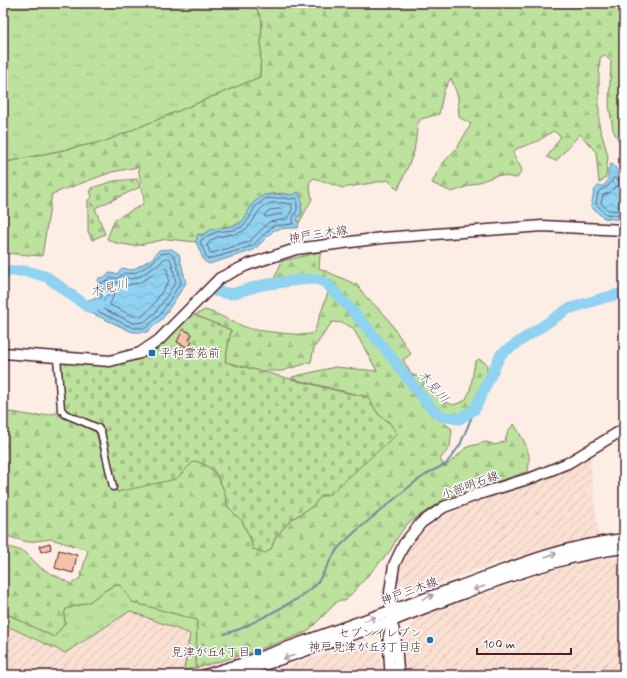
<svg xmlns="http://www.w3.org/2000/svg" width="627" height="678" viewBox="0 0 627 678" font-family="Mynerve,'Klee One',sans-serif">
	<defs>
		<pattern id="industrial-furrows" width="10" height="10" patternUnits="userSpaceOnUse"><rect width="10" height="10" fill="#fae0d2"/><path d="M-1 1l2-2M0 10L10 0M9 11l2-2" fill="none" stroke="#d8c0b4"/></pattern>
		<pattern id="grass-tufts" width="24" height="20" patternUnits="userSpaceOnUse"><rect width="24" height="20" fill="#bce29d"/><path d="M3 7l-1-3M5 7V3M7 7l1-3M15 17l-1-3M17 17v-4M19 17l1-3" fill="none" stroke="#a3c187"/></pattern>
		<pattern id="forest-firs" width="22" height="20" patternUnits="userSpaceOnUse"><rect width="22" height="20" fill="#bce29d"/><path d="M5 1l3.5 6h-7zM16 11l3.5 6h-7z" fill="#a3c187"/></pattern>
		<pattern id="cemetery-stones" width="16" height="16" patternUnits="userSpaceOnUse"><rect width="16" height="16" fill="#bce29d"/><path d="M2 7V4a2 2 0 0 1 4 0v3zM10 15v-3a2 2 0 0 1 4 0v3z" fill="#a3c187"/></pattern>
		<pattern id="water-waves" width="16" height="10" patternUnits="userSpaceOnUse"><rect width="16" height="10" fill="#8fd2f1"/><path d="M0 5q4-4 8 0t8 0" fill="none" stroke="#7db4cf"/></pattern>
	</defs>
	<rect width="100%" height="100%" fill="#fcede5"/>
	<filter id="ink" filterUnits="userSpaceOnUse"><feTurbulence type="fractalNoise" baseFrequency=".025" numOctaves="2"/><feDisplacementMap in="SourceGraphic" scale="8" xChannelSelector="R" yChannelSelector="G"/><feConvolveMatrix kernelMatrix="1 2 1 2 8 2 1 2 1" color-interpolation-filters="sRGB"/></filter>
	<g filter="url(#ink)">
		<!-- industrial -->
		<g fill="url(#industrial-furrows)">
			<path d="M590 458 598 534 501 561 414 592 397 581 402 563 409 548 429 526 462 506 518 489Z"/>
			<path d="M624 558V675H407L404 638 416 618 551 571 598 560Z"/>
			<path d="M130 611 190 634 184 670 155 675H17L3 673V624L65 653Z"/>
			<path d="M366 639 380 649 382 675H262Z"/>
		</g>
		<!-- grass -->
		<g fill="url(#grass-tufts)" stroke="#838064">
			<path d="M3 3H254L262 19 260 77 106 141 6 162 3 161Z"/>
			<path d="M116 584 121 586 133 602 197 620 196 668 184 670 190 634 130 611 65 653 3 624V612L54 637 65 623 64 614 66 609 89 602 104 591Z"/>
		</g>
		<!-- forest -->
		<g fill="url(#forest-firs)" stroke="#838064">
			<path d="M254 3H624V165L619 166 620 143 613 130 609 105 611 61 604 55 600 58 599 77V125L608 156 606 177 599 183 596 152 580 134 556 161 547 157 561 136 553 131 538 141 516 149 513 153 522 170 517 178 498 175 452 192 432 183 441 165 457 148 471 124 459 117 458 97 451 78 444 90 439 114 421 119 418 123 414 152 398 190 388 180 343 188 314 178 309 183 312 199 299 223 297 219 302 211 301 206 302 202C298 200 295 197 291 195 285 193 268 193 263 196 259 198 254 202 251 206 247 212 246 220 239 223 232 228 223 226 215 229 209 230 204 236 198 234L196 242 167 239 139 245 134 246 116 243 107 239 115 219 142 205 144 200 138 167 112 172 52 194 42 256 3 253V161L7 162 106 141 260 77 262 20Z"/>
			<path d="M324 251 320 255 319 268 357 285 366 297 386 316 411 354 403 360 412 375 419 376 441 400 453 405 462 402 466 399 470 391 475 362 479 359 487 364V374L472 406 460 415 449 414 444 423 452 429 450 447 440 459 445 467 467 447 486 442 496 445 505 441 508 431 514 424C523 439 534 455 527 472L444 499 407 524 397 538 390 551 345 601 339 600 307 632 252 652 196 668 197 620 132 602 121 586 116 584 104 591 89 602 66 609 64 614 65 623 54 637 3 612V545L25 552 41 568 71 584 80 578 88 550 51 539 28 542 3 535V414L11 412 35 416 57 413 96 432 111 491 116 490 117 492 196 461 206 465 215 472 224 490 228 507 242 521 250 538 253 549H271L276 536 292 519 313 506 322 495 389 422 378 414 367 397 293 379 292 377 335 367 377 371 353 328 343 323 332 322 314 348 311 362 282 371H259L225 362 231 330 195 315 205 310C220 314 233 323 248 328 256 331 304 336 310 334 314 333 315 330 316 327L332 281 317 275 274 279 282 261Z"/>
		</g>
		<!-- cemetery -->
		<g fill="url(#cemetery-stones)" stroke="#838064">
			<path d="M137 179 140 187 95 208 105 234 92 240 88 231V200L92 196 90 191 91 188 114 181Z"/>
			<path d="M192 314 231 330 225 362 338 391 368 397 378 414 389 422 397 434 330 494 322 495 313 506 292 519 276 536 271 549 265 553 253 549 250 538 242 521 228 507 224 490 215 472 206 465 196 461 193 462 176 479 117 492 103 427 64 409 60 362 98 365 130 361 144 357 159 345Z"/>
		</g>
		<!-- water -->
		<g fill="url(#water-waves)" stroke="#738aa2">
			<path d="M611 164C616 165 617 171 618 176L622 178 624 182 623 220 604 218 591 207 594 191 598 186H603L608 181V171Z"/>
			<path d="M299 192 302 202 301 206 302 211 297 219 299 223 298 228H288L274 230 254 250 209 264 204 261 196 242 198 234 201 235H203L210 230 215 229 232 226 240 223 245 218 252 204 264 195 284 194 291 195Z"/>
			<path d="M172 249 179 254 186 283 163 318 147 332H133L128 330 85 310 88 300 95 299 99 293 97 283 99 278 106 277 109 273 117 274 122 268 131 270 134 269 153 258 159 250Z"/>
		</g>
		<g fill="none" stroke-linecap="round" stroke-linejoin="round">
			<!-- shore -->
			<g stroke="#66677a" stroke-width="1">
				<path d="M624 182H621L615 178H613L611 183 606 188 600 190 598 193 596 204 606 214 624 216"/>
				<path d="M624 187 616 186 609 193 603 195 601 203 608 210 624 211"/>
				<path d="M283 198 290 199 295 198 297 199V210L293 218V224L273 226 252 246 210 259 207 258 200 242 201 240 216 232 233 230 242 227 248 220 255 207 265 199Z"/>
				<path d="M283 203 291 204 292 205V210L287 219 269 222 249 242 212 253 210 252 207 245C214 233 232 237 243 231 255 225 255 209 268 204 272 202 279 203 283 203Z"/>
				<path d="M282 209 284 211 282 214 266 217 264 216 265 214 270 210Z"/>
				<path d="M170 253 175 257 181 282 160 315 146 328H134L129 326 91 308V304C103 301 103 295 101 283L102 282 108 281 111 278H118L124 273C127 273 130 274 134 273 143 270 155 261 161 254Z"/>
				<path d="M168 258 171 260 176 282 156 312 144 322 135 323 131 322 101 308V305L107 295 108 286 113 283 120 282 126 278 132 279 138 277 158 265 164 259Z"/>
				<path d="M164 268 167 269 169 281 151 308 142 316H133L110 305V304L113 297 115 289 121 288 128 285 134 284 139 283Z"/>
			</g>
			<!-- stream -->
			<path stroke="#738aa2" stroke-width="2" d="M224 634 240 629 268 615 297 599 316 585 338 548 356 531 415 482 430 472 446 464 460 445 475 409"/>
			<!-- river -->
			<g stroke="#8fd2f1" stroke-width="11">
				<path d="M3 276 7 271H27L47 277 88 307 99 305"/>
				<path d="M215 291 231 294 262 285 299 280 317 279 326 283 358 317 385 349 425 401 434 411 442 416 459 419 475 409 490 377 501 354 568 309 603 298 624 293"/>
			</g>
		</g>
		<!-- building -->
		<g fill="#f6c2a7" stroke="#4a1f2b">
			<path d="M183 329 192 334 189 340 192 341 189 348 177 342Z"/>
			<path d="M50 543 51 549 41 552 39 546Z"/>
			<path d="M59 550 77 555 73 573 55 568Z"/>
		</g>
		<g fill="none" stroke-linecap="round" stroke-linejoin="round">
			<!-- street casing -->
			<g stroke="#4a1f2b" stroke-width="9">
				<path id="street" d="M57 357 61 409 65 414 98 428 101 432 113 487"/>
			</g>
			<!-- secondary casing -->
			<g stroke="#4a1f2b" stroke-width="12">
				<g id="secondary">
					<path d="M392 622 396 637 399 675"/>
					<path d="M390 675 388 638 392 621"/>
				</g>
			</g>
			<!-- primary casing -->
			<g stroke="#4a1f2b" stroke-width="13">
				<g id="primary">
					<path d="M3 353 110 361 140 353 159 340 220 278 247 265 296 249 382 238 542 226 624 230"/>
					<path d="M392 617 390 592 394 565 404 544 421 523 444 507 479 494 534 477 568 463 624 429"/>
					<path d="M205 675 241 664C313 639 384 613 455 588 510 568 565 545 624 539"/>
					<path d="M234 675 392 621C421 609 451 598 480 587 527 570 574 554 624 548"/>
				</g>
			</g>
			<!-- street -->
			<use href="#street" stroke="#fff" stroke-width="6"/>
			<!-- secondary -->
			<use href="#secondary" stroke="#fff" stroke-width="9"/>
			<!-- primary -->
			<use href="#primary" stroke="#fff" stroke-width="10"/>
		</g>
		<!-- one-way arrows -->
		<defs><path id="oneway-shaft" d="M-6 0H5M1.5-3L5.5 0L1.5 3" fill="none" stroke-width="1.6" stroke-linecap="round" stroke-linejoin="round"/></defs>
		<g stroke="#ae9aa0">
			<use href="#oneway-shaft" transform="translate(551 555) rotate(-17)"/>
			<use href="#oneway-shaft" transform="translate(479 588) rotate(160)"/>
			<use href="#oneway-shaft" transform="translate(428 597) rotate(-20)"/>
			<use href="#oneway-shaft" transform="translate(370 619) rotate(-20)"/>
			<use href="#oneway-shaft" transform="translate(289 657) rotate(161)"/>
		</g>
	</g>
	<!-- markers -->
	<g fill="#1f6fb2" stroke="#fff" stroke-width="1.5">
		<rect x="148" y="349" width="8" height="8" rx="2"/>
		<circle cx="430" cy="640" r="4"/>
		<rect x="254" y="648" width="8" height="8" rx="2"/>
	</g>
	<g text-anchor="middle" stroke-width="3" stroke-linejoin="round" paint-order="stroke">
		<!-- street labels -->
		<g font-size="12" fill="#4a1f2b" stroke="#fff">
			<text transform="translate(318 234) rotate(-9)" y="4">神戸三木線</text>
			<text transform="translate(470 485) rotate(-20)" y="4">小部明石線</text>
			<text transform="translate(409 591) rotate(-20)" y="4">神戸三木線</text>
		</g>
		<!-- poi labels -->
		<g font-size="12" fill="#4a1f2b" stroke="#fff" text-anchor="end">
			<text x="160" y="357" text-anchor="start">平和霊苑前</text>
			<text x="422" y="637">セブンイレブン<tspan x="422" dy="14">神戸見津が丘3丁目店</tspan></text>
			<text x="250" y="656">見津が丘4丁目</text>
		</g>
		<!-- water labels -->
		<g font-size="13" font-style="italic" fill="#5f5566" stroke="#fff">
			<text transform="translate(109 287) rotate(-13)" y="5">木見川</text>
			<text transform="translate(434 386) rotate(48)" y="5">木見川</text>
		</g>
	</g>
	<!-- margin -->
	<rect width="627" height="678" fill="none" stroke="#fff" stroke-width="16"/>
	<rect x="8" y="8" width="611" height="662" fill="none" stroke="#4a1f2b" stroke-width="1.5" filter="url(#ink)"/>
	<!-- scale -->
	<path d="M477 648v6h94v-6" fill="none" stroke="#4a1f2b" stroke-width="2"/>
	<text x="483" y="648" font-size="12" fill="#4a1f2b" stroke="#ffffff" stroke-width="3" paint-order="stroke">100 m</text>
</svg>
